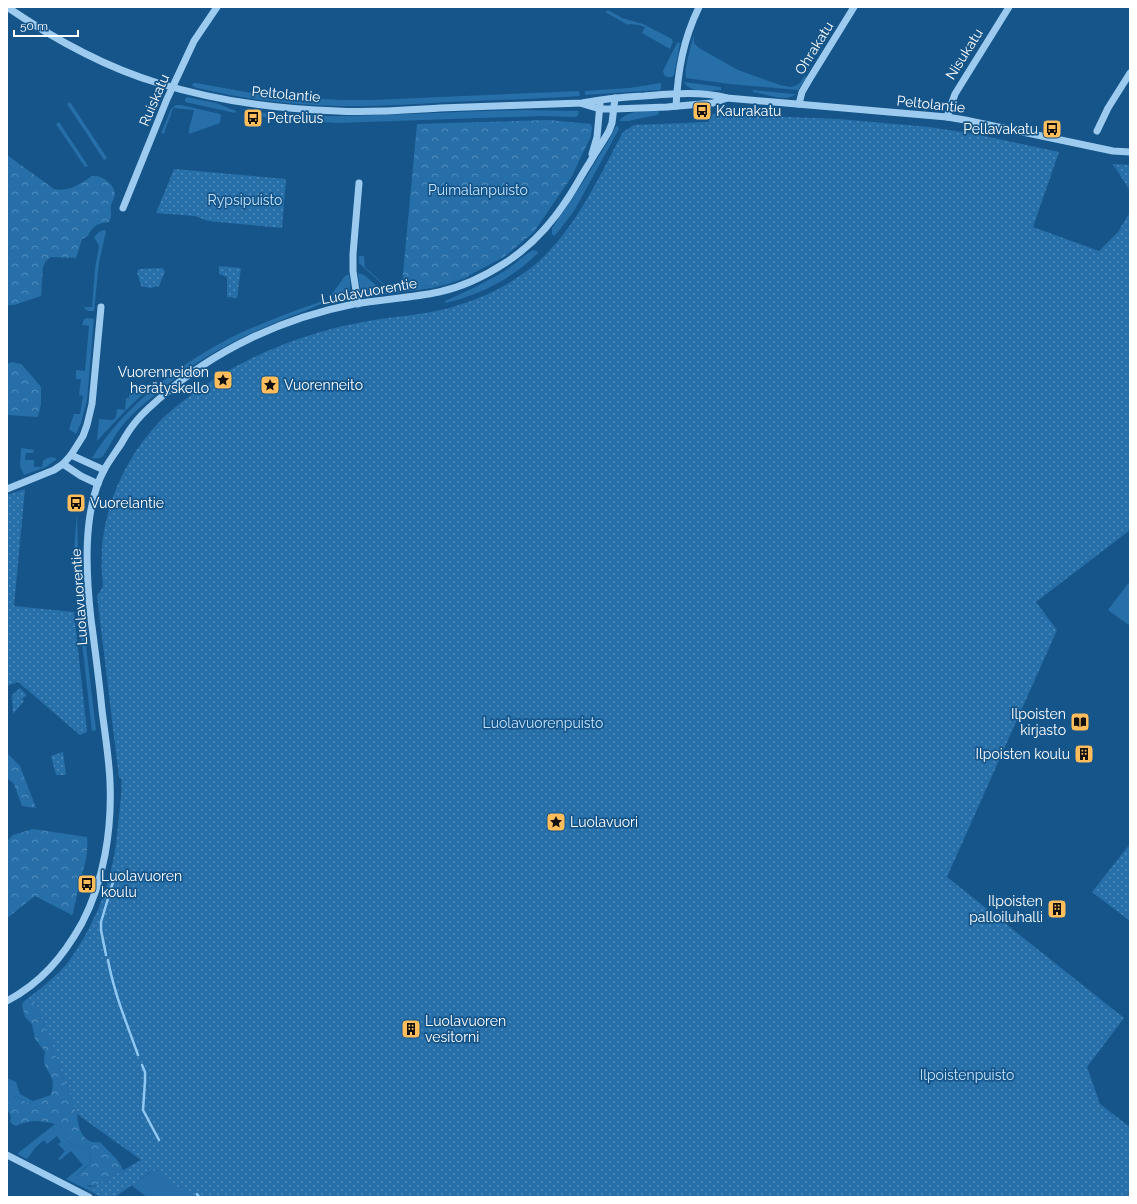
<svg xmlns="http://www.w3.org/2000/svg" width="1137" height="1204" viewBox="0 0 1137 1204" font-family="Raleway,sans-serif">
	<defs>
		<pattern id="forest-crowns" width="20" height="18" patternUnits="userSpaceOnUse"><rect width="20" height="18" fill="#276fa9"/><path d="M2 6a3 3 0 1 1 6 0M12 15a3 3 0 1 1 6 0" fill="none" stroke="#528cba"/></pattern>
		<pattern id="park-dots" width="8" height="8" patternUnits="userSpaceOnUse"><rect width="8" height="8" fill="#276fa9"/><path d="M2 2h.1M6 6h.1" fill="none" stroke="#528cba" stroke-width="1.8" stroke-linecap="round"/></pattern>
	</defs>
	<rect width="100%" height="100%" fill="#15558a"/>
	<!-- green -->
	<g fill="#276fa9">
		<path d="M608 10 622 18 643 24 672 39 673 42 670 49 642 33 645 27 639 25 629 24 628 25 605 12Z"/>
		<path d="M694 35V43L699 48 738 70 763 79 780 85 790 87 795 86 800 83 805 75 806 78 798 90 729 84 686 78C684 68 691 46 694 35Z"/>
		<path d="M678 42 680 43 674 75 672 77H667L664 75 663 71 677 43Z"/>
		<path d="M684 82 721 87V90C710 91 690 94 684 82Z"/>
		<path d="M193 83H196L257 94 286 97 342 100H372L579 91 580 96C537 99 493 100 450 102 413 104 375 107 338 106 291 105 243 99 197 88L192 86Z"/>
		<path d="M661 83V89L660 90 585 95V91L629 88Z"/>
		<path d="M753 90 794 94H796C786 103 765 94 753 92Z"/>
		<path d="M186 97 216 103 236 111 235 113 185 102V100Z"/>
		<path d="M70 102 107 158 104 160 67 104Z"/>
		<path d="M176 105H181L220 114 221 116 220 123 189 134C188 128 193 117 194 110L173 108C171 117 166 125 164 134L161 133 171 109Z"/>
		<path d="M525 110 579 111 578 115 576 117 542 116 337 123 303 121 254 116 255 113C285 112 315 117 346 116 406 115 466 111 525 110Z"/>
		<path d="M659 111V113L657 115 628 121H619C628 109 645 111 659 111Z"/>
		<path d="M59 122 88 166 85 167 56 124Z"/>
		<path d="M616 126H618L619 129 574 211 558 232 554 236 552 234V228L585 179 610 138Z"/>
		<path d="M104 230 106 231 99 263 94 311H88L85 309 84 307H92L95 269 99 246 94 237 99 232Z"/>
		<path d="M534 250 538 252V253C513 278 480 295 445 303V301C464 293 488 281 506 270 514 265 527 252 534 250Z"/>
		<path d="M359 256H364L365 267 386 286 402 284 433 286 468 276V277L448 284 432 288 367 297C359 292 359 282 358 273L364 275 385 293 388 289 359 263Z"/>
		<path d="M349 274C350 285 354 296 340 299L339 297 334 298 332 294 345 276Z"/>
		<path d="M323 301V303C306 311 288 317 270 325 229 342 190 364 156 394 143 405 129 416 119 430 113 438 109 448 103 456 100 459 96 459 92 458 124 405 183 361 238 334 266 321 294 311 323 301Z"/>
		<path d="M87 318 94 319 87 400 81 423 76 434 69 429 74 414H80L83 396 79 395 81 379H76V370L85 371 89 326 82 325 84 319Z"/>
		<path d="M130 391 142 392 143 394 125 411 97 441 99 419 113 420 116 417 117 409 125 410 126 398H129Z"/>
		<path d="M21 448 34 450 33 453H26L25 460H34V467H42L43 461C47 457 52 456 57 459L46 467 24 475 20 466Z"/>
		<path d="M77 513 79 586 96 730 92 731 74 573V551Z"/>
		<path d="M1130 581V626L1108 610Z"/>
		<path d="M7 1078 16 1082 20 1094 33 1101 30 1104 7 1092Z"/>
		<path d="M55 1124 61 1126 70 1143 88 1150 91 1156 90 1164 84 1168 77 1176 89 1187 96 1186 92 1192 66 1179 83 1165 71 1151 60 1160 58 1159 65 1151 58 1144 61 1142 57 1136 47 1144 44 1140 35 1148 27 1159 17 1154Z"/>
		<path d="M148 1161 217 1197H147L131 1185 151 1172Z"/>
	</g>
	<!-- forest -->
	<g fill="url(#forest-crowns)">
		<path d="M548 120 591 124 592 128 591 136 572 176 534 232 504 257 468 276 433 286 402 284 417 124Z"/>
		<path d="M7 155 54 189C69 192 80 184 92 176 102 175 115 184 115 195 114 199 111 203 111 207 110 215 113 213 109 222 98 223 92 226 88 236L82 239 76 258 51 257 46 261 43 267 41 296 14 305H7Z"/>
		<path d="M12 362 21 364 32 376 41 387V404L38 417 7 415V364Z"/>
		<path d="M7 753 20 766 36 808 22 806 14 784 7 778Z"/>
		<path d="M33 829 87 837C89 860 82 869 78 890 76 898 75 907 72 915L35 896 7 918V841L13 835Z"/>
		<path d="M26 1001C31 1001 36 1002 38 1007L77 1114C78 1128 83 1145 100 1142 108 1151 119 1159 123 1170 105 1179 95 1195 76 1179 78 1173 85 1168 90 1164L91 1156 88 1150 70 1143 61 1126C46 1121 31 1118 16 1126L12 1124 10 1121 11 1117 7 1109V1092L30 1104 33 1101 51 1095C52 1090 54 1083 52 1079 47 1066 42 1068 45 1052L35 1039 32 1024 25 1017 22 1006 23 1002Z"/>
	</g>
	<!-- park -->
	<g fill="url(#park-dots)">
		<path d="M713 114 839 119 929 127 975 134 1059 152 1033 227 1099 251 1118 232 1130 212V530L1036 602 1057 630 947 877 1124 1018 1087 1067 1100 1104 1130 1127V1197H193L153 1170 115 1197H101L92 1192 96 1186 102 1182 141 1160 77 1114 37 1005C33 1001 29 1000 23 1002 39 990 56 977 69 961 90 932 106 896 113 861 117 842 118 824 120 806 121 796 122 788 121 778H119L97 596C99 593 102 589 103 586 103 582 102 578 102 574 101 565 102 556 102 547 106 501 126 458 158 423 170 410 185 400 199 389 247 356 301 334 358 323 385 317 414 316 441 310 476 302 510 286 537 263 576 228 599 177 623 132L634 125 708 122Z"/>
		<path d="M1112 164 1130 165V191L1117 170Z"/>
		<path d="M174 169 286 179 282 228 208 221 195 216 156 213Z"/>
		<path d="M219 266 241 268 237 298 227 297V277L219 274Z"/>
		<path d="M162 268 164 270 165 272 159 286 150 288 141 286 137 272 139 269Z"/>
		<path d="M25 489 14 606 74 612 87 732 80 735 18 682 7 686V495Z"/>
		<path d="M20 688 27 695 22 699 24 701 13 714 12 695Z"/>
		<path d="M63 752 66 775H56L51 756Z"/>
		<path d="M1130 844V921L1092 892Z"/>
	</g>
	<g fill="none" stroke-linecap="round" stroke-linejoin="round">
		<!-- stream -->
		<g stroke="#8fc8f2" stroke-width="2.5">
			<path d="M106 955 101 930V922L113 882"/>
			<path d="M108 960C114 993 127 1024 138 1055"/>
			<path d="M142 1065 145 1072V1081L143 1110 159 1140"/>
			<path d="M197 1194 199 1197"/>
		</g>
		<!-- minor -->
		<g stroke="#9dcbef" stroke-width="7">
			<path d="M7 7C54 39 104 67 158 83 216 101 276 109 337 111 371 113 406 110 440 108 487 106 535 105 582 103 603 99 623 97 644 96 671 94 700 91 727 98L947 117 965 120 1113 151 1130 152"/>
			<path d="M583 104 600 109H614L667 107 713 103 727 98"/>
			<path d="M799 104 802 92 809 80 854 7"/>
			<path d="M676 106C678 70 683 40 699 7"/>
			<path d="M947 117 955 94 1009 7"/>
			<path d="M1097 131 1108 108 1130 73"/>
			<path d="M592 154 597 137 600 104"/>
			<path d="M123 208 167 99 194 41 217 7"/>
			<path d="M358 304 353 271V254L359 183"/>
			<path d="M71 455 104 470"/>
			<path d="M63 464 81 476 98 484"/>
			<path d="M7 489 54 470 63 464 71 455 83 436 87 425 92 404 101 307"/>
			<path d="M7 1001C41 983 63 957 82 923 104 881 112 830 110 782 109 758 105 734 102 710 99 679 95 649 91 619 86 574 82 511 104 470 109 461 115 453 121 444 125 437 129 430 134 424 141 414 151 406 160 398 214 350 283 318 354 304 382 299 411 298 439 292 462 287 485 276 505 263 530 247 552 223 568 198 576 186 582 174 590 162 596 151 603 142 609 131L612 123 615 98"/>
			<path d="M7 1155 89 1197"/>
		</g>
	</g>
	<!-- icons -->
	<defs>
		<g id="bus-square" transform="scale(1)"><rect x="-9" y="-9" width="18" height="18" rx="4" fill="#ffbe5b" stroke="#15558a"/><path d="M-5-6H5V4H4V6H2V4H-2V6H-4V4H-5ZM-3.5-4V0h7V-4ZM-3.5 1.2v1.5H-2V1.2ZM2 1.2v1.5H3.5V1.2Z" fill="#111"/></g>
		<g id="sight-square" transform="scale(1)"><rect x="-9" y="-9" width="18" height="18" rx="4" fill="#ffbe5b" stroke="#15558a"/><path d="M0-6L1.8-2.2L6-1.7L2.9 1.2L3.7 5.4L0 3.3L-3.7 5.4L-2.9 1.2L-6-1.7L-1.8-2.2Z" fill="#111"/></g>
		<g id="library-square" transform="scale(1)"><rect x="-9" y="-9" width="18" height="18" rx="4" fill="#ffbe5b" stroke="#15558a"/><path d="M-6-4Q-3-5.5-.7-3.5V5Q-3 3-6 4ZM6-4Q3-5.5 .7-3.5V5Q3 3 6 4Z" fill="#111"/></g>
		<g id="building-square" transform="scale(1)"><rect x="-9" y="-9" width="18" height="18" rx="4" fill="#ffbe5b" stroke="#15558a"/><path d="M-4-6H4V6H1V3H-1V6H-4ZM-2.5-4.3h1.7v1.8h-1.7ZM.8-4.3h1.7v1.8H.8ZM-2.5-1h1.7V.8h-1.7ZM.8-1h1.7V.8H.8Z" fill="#111"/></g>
	</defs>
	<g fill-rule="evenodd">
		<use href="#bus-square" x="702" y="111"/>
		<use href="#bus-square" x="253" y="118"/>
		<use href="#bus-square" x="1052" y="129"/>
		<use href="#sight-square" x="223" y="380"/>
		<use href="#sight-square" x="270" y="385"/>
		<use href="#bus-square" x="76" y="503"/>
		<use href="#library-square" x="1080" y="722"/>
		<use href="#building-square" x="1084" y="754"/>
		<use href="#sight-square" x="556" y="822"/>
		<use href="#bus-square" x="87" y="884"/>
		<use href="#building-square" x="1057" y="909"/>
		<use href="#building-square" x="411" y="1029"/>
	</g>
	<g text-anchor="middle" stroke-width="3.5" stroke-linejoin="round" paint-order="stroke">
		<!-- street labels -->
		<g font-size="14" fill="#fff" stroke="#15558a">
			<text transform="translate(814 48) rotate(-58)" y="5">Ohrakatu</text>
			<text transform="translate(964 54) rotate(-58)" y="5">Nisukatu</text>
			<text transform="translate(286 94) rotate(5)" y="5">Peltolantie</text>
			<text transform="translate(154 100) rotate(-67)" y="5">Ruiskatu</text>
			<text transform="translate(931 104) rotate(6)" y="5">Peltolantie</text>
			<text transform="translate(369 291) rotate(-10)" y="5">Luolavuorentie</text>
			<text transform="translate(79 597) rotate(-94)" y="5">Luolavuorentie</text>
		</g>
		<!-- poi labels -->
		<g font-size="14" fill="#fff" stroke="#15558a" text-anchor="start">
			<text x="716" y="116">Kaurakatu</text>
			<text x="267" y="123">Petrelius</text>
			<text x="1038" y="134" text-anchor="end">Pellavakatu</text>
			<text x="209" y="377" text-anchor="end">Vuorenneidon<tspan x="209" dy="16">herätyskello</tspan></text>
			<text x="284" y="390">Vuorenneito</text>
			<text x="90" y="508">Vuorelantie</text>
			<text x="1066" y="719" text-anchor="end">Ilpoisten<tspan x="1066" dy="16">kirjasto</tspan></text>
			<text x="1070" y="759" text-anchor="end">Ilpoisten koulu</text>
			<text x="570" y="827">Luolavuori</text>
			<text x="101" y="881">Luolavuoren<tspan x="101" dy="16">koulu</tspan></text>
			<text x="1043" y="906" text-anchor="end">Ilpoisten<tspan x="1043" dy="16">palloiluhalli</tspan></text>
			<text x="425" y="1026">Luolavuoren<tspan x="425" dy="16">vesitorni</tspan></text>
		</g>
		<!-- park labels -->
		<g font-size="14" fill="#c3e2fb" stroke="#15558a">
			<text x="478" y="195">Puimalanpuisto</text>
			<text x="245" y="205">Rypsipuisto</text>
			<text x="543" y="728">Luolavuorenpuisto</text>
			<text x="967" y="1080">Ilpoistenpuisto</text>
		</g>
	</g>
	<!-- border -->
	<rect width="1137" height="1204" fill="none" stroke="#ffffff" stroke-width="16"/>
	<!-- scale -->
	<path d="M14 30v6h64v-6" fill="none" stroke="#ffffff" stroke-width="2"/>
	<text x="20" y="30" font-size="12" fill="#ffffff" stroke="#15558a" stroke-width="3" paint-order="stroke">50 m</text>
</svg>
